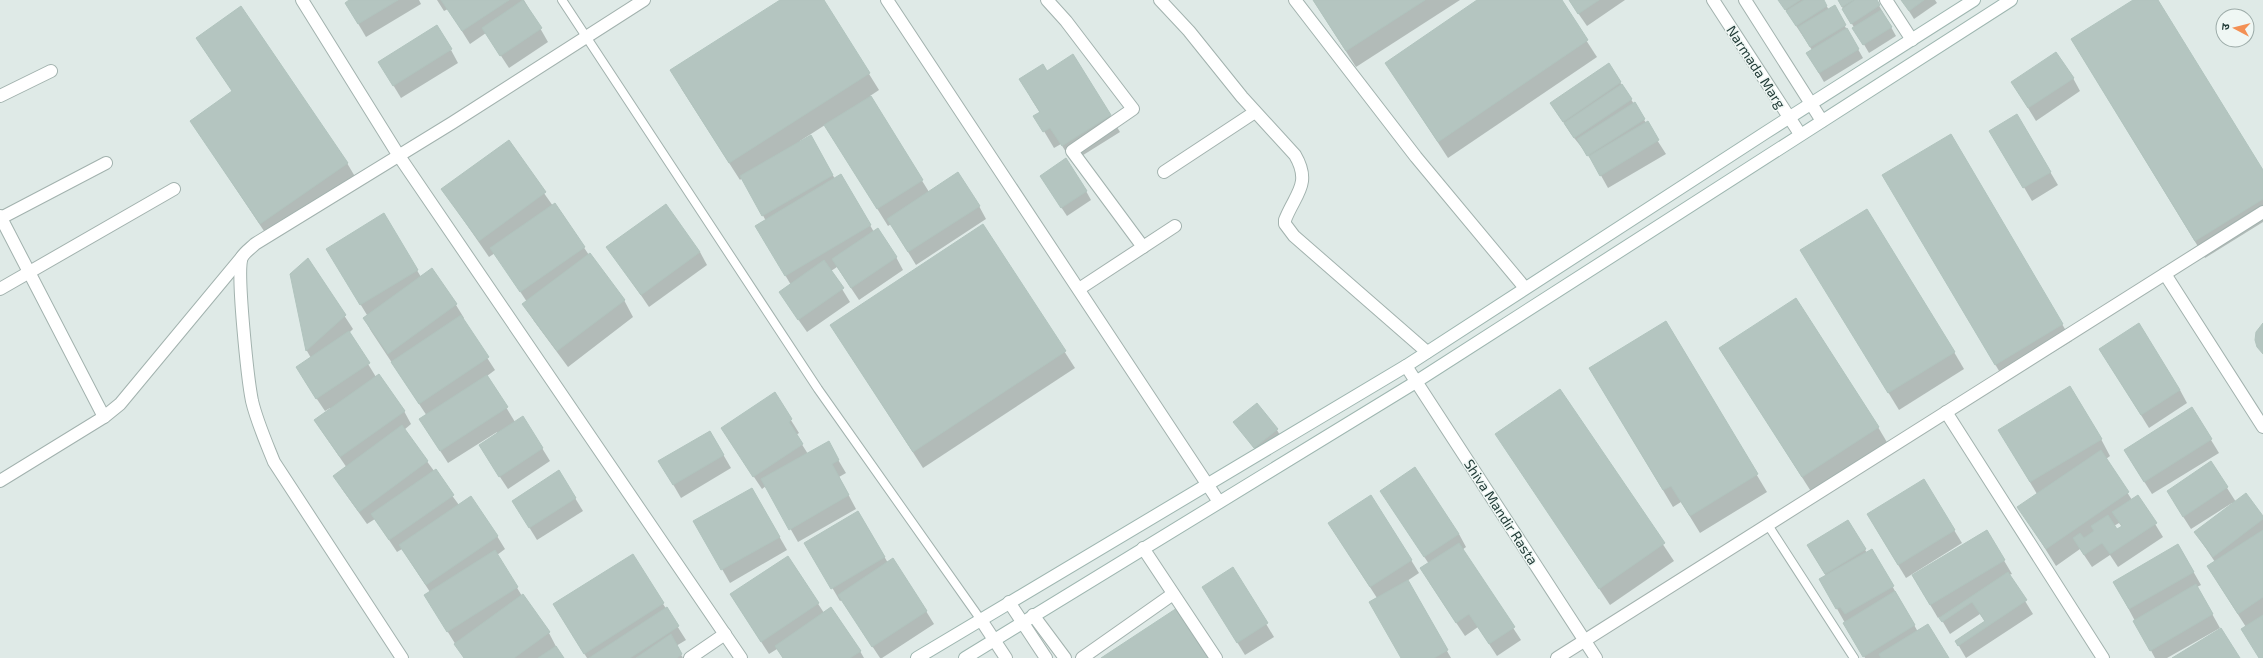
<svg xmlns="http://www.w3.org/2000/svg" width="2263" height="658" viewBox="0 0 2263 658" font-family="'Exo 2','Noto Sans Devanagari',sans-serif">
	<rect width="100%" height="100%" fill="#dfeae7"/>
	<!-- shadow -->
	<g fill="#0003" fill-rule="evenodd">
		<path d="M351 0H419L421 4 366 37 346 3Z"/>
		<path d="M437 0H524L548 42 509 68 486 33 470 44 448 9 444 11Z"/>
		<path d="M782 0H823L879 90 870 96 929 192 979 206 986 219 916 265 891 224 888 226 825 125 800 141V143L811 137 835 179 841 176 874 232 896 257 903 270 859 300 837 267 831 271 850 302 807 332 788 305 791 285 756 226 766 221 742 178 740 180 681 88Z"/>
		<path d="M1313 0H1460L1356 67Z"/>
		<path d="M1479 0H1560L1597 57 1448 158 1386 63Z"/>
		<path d="M1569 0H1625L1587 26Z"/>
		<path d="M1779 0H1823L1829 10 1834 7 1863 58 1824 82 1807 53 1812 50Z"/>
		<path d="M1838 0H1876L1896 36 1869 53Z"/>
		<path d="M1902 0H1935L1937 3 1914 19Z"/>
		<path d="M2135 0H2157L2263 172V222L2205 258 2082 56Z"/>
		<path d="M197 38 347 163 357 180 270 240 191 121 233 92Z"/>
		<path d="M451 50 458 63 401 98 387 75Z"/>
		<path d="M1073 55 1120 132 1072 162 1061 144 1054 148 1035 116 1040 113 1030 97 1047 72Z"/>
		<path d="M1609 65 1666 154 1608 188 1594 163 1571 134 1551 103Z"/>
		<path d="M2073 78 2080 91 2036 121 2020 95Z"/>
		<path d="M2017 116 2058 185 2032 201 1991 131Z"/>
		<path d="M508 142 553 206 555 205 589 255 624 300 633 317 568 367 534 321 524 304 527 302 495 253 489 257 442 189Z"/>
		<path d="M1041 177 1086 191 1091 200 1067 216Z"/>
		<path d="M1893 192 2062 324 2072 341 2005 381Z"/>
		<path d="M384 215 421 277 432 270 456 305 464 318 462 319 495 370 487 376 515 422 542 448 550 461 508 489 488 459 497 432 448 463 428 432 427 416 371 331 364 318 367 315 337 266Z"/>
		<path d="M983 225 1075 368 923 468 831 325Z"/>
		<path d="M608 247 700 252 707 265 649 307Z"/>
		<path d="M308 260 353 329 349 333 376 377 404 411 411 424 404 430 459 505 497 536 505 549 497 555 522 596 549 633 562 658H464L433 608 430 592 402 549 397 552 375 519 367 524 342 489 335 476 347 468 315 421 331 409 330 408 325 411 304 380 311 358 307 351 291 274Z"/>
		<path d="M1812 268 1954 352 1964 369 1899 410Z"/>
		<path d="M1665 322 1767 492 1700 533 1681 502 1673 507 1600 385Z"/>
		<path d="M1720 348 1878 427 1888 444 1812 493Z"/>
		<path d="M2108 362 2180 390 2187 403 2149 428Z"/>
		<path d="M1560 390 1674 561 1610 605 1496 434Z"/>
		<path d="M774 393 799 433 796 435 808 454 828 443 846 473 839 477 856 509 798 542 766 486 762 489 730 441Z"/>
		<path d="M2192 409 2219 453 2152 494 2133 464Z"/>
		<path d="M1235 422 1277 430 1282 439 1260 456Z"/>
		<path d="M710 432 731 468 681 498 660 462Z"/>
		<path d="M2101 439 2110 456 2106 459 2132 500 2138 496 2163 537 2118 567 2110 555 2092 567 2080 549 2056 566 2019 507 2037 494 2009 447ZM2119 523 2122 527 2117 531 2114 526Z"/>
		<path d="M2211 463 2236 502 2263 517V658H2259L2246 627 2218 583 2215 562 2195 532 2233 504 2232 503 2191 529 2175 504Z"/>
		<path d="M752 489 787 550 730 583 695 522Z"/>
		<path d="M575 498 583 511 537 540 521 514Z"/>
		<path d="M1389 504 1459 534 1466 547 1462 550 1521 640 1497 656 1478 627 1465 636 1429 582V564Z"/>
		<path d="M858 512 888 563 926 611 934 624 882 658H880L842 600 840 601 806 543Z"/>
		<path d="M1848 521 1867 553 1872 550 1918 632 1948 658H1865L1820 579 1826 576 1808 546Z"/>
		<path d="M1875 527 1954 530 1962 543 1906 578Z"/>
		<path d="M1987 532 2012 574 2009 575 2033 614 1966 658 1956 641 1985 622 1980 614 1950 634 1940 617 1938 618 1913 576Z"/>
		<path d="M1337 536 1411 560 1419 573 1407 581 1451 658H1402L1377 598Z"/>
		<path d="M2178 545 2201 585 2197 587 2220 628 2167 658H2155L2114 582Z"/>
		<path d="M632 555 686 640 676 646 683 658H587L564 621Z"/>
		<path d="M788 557 824 613 860 651 864 658H783L777 649 769 654 731 595Z"/>
		<path d="M1233 569 1274 637 1245 655 1211 600Z"/>
	</g>
	<!-- building -->
	<g fill="#b4c5c0" stroke="#b1c4be">
		<path d="M349 0H398L358 24 345 3Z"/>
		<path d="M441 0H509L462 31Z"/>
		<path d="M523 0 542 28 500 56 482 28Z"/>
		<path d="M780 0H824L870 73 729 163 670 70Z"/>
		<path d="M1313 0H1425L1346 51Z"/>
		<path d="M1477 0H1562L1588 40 1438 142 1385 63Z"/>
		<path d="M1569 0H1599L1578 14Z"/>
		<path d="M1778 0H1800L1785 10Z"/>
		<path d="M1804 0H1824L1827 6 1796 26 1786 11Z"/>
		<path d="M1838 0H1853L1842 7Z"/>
		<path d="M1855 0H1877L1880 5 1851 24 1842 9Z"/>
		<path d="M1901 0H1924L1909 11Z"/>
		<path d="M2133 0H2158L2263 170V199L2195 241 2071 39Z"/>
		<path d="M1835 5 1846 25 1810 47 1798 27Z"/>
		<path d="M241 6 348 163 260 224 190 121 232 91 196 38Z"/>
		<path d="M1881 10 1892 27 1863 45 1852 28Z"/>
		<path d="M437 25 452 49 393 86 378 62Z"/>
		<path d="M1847 28 1859 49 1819 73 1806 53Z"/>
		<path d="M2056 52 2074 78 2028 108 2011 82Z"/>
		<path d="M1073 54 1111 115 1062 146 1050 128 1043 132 1033 116 1040 112 1019 79 1043 64 1047 71Z"/>
		<path d="M1609 63 1621 82 1563 122 1550 103Z"/>
		<path d="M1622 84 1632 99 1574 138 1564 123Z"/>
		<path d="M871 96 923 180 877 209 824 125Z"/>
		<path d="M1635 102 1645 119 1587 156 1577 139Z"/>
		<path d="M2017 114 2051 172 2023 188 1989 131Z"/>
		<path d="M1648 121 1659 140 1600 176 1589 156Z"/>
		<path d="M1951 134 2063 324 1995 365 1882 175Z"/>
		<path d="M811 135 833 175 762 216 740 176Z"/>
		<path d="M509 140 546 192 479 241 441 189Z"/>
		<path d="M1066 158 1087 191 1061 208 1040 176Z"/>
		<path d="M958 172 980 206 908 252 887 219Z"/>
		<path d="M841 174 871 225 785 276 755 226Z"/>
		<path d="M555 203 585 247 520 292 490 248Z"/>
		<path d="M666 204 700 252 641 295 606 247Z"/>
		<path d="M1867 209 1955 352 1888 393 1800 250Z"/>
		<path d="M384 213 418 270 360 305 326 249Z"/>
		<path d="M983 224 1066 351 913 452 830 325Z"/>
		<path d="M878 228 897 257 851 288 832 259Z"/>
		<path d="M590 253 625 300 557 351 522 304Z"/>
		<path d="M308 258 346 315 306 351 290 274Z"/>
		<path d="M824 260 844 288 798 320 779 292Z"/>
		<path d="M432 268 457 304 388 354 363 318Z"/>
		<path d="M1796 298 1879 427 1802 477 1719 348Z"/>
		<path d="M461 315 489 357 419 404 391 362Z"/>
		<path d="M1666 321 1758 474 1690 516 1671 486 1663 490 1589 368Z"/>
		<path d="M2139 323 2180 390 2141 415 2099 349Z"/>
		<path d="M2263 323V354L2257 347 2255 340 2256 332Z"/>
		<path d="M349 331 370 363 316 399 296 367Z"/>
		<path d="M379 374 405 411 340 457 314 420Z"/>
		<path d="M487 375 508 407 440 451 419 419Z"/>
		<path d="M2070 386 2102 439 2030 482 1998 430Z"/>
		<path d="M1560 389 1665 543 1599 589 1495 434Z"/>
		<path d="M775 392 792 419 789 422 803 444 753 477 721 428Z"/>
		<path d="M1257 403 1278 429 1254 448 1233 422Z"/>
		<path d="M2192 407 2212 439 2144 482 2124 450Z"/>
		<path d="M523 416 543 448 499 477 479 445Z"/>
		<path d="M402 425 428 461 359 512 333 476Z"/>
		<path d="M710 431 724 455 673 485 658 461Z"/>
		<path d="M829 441 839 460 832 464 849 495 789 530 761 479Z"/>
		<path d="M2101 450 2129 492 2046 549 2017 507Z"/>
		<path d="M2211 461 2228 487 2183 517 2167 491Z"/>
		<path d="M1415 467 1459 534 1424 557 1380 491Z"/>
		<path d="M436 469 454 495 389 540 371 514Z"/>
		<path d="M559 470 576 498 529 528 512 501Z"/>
		<path d="M1924 479 1955 530 1898 565 1867 514Z"/>
		<path d="M752 488 780 537 721 570 693 521Z"/>
		<path d="M2246 493 2263 516V519L2213 557 2194 532Z"/>
		<path d="M1371 495 1412 560 1370 587 1328 523Z"/>
		<path d="M2138 495 2157 523 2110 554 2102 543 2084 555 2073 538 2080 533 2084 538 2094 531 2091 526 2108 515 2117 529 2122 526 2112 512Z"/>
		<path d="M471 496 498 536 426 585 399 545Z"/>
		<path d="M858 511 885 557 831 589 804 543Z"/>
		<path d="M1848 520 1866 549 1825 574 1807 545Z"/>
		<path d="M1987 530 2005 560 1930 605 1912 575Z"/>
		<path d="M2263 530V597L2238 614 2207 566Z"/>
		<path d="M1459 543 1515 627 1489 644 1469 614 1456 623 1420 568Z"/>
		<path d="M2178 544 2194 572 2129 609 2113 582Z"/>
		<path d="M1872 549 1894 586 1845 614 1840 607 1836 609 1819 579Z"/>
		<path d="M495 550 518 587 447 632 424 595Z"/>
		<path d="M633 554 664 603 584 654 553 604Z"/>
		<path d="M788 556 819 603 761 642 730 594Z"/>
		<path d="M893 558 927 611 872 647 838 595Z"/>
		<path d="M1233 567 1268 623 1237 643 1202 587Z"/>
		<path d="M2008 572 2027 600 1958 646 1955 641 1985 621 1972 602 1942 622 1939 618Z"/>
		<path d="M1408 580 1448 650 1434 658H1401L1369 602Z"/>
		<path d="M2196 584 2213 614 2150 651 2133 621Z"/>
		<path d="M1895 591 1915 625 1863 657 1843 623Z"/>
		<path d="M523 594 550 632 514 658H464L454 644Z"/>
		<path d="M667 607 679 626 630 658H589Z"/>
		<path d="M831 607 861 651 850 658H783L775 646Z"/>
		<path d="M1177 608 1210 658H1101Z"/>
		<path d="M2263 615V658H2259L2241 629Z"/>
		<path d="M1928 624 1949 658H1881L1879 654Z"/>
		<path d="M2221 628 2240 658H2172Z"/>
		<path d="M671 634 682 654 677 658H636Z"/>
		<path d="M556 646 564 658H538Z"/>
	</g>
	<g fill="none" stroke-linecap="round" stroke-linejoin="round">
		<!-- service casing -->
		<g stroke="#a2b2ae" stroke-width="10">
			<g id="service">
				<path d="M562 0 818 389 981 620"/>
				<path d="M1768 525 1854 658"/>
			</g>
		</g>
		<!-- minor casing -->
		<g stroke="#a2b2ae" stroke-width="14">
			<g id="minor">
				<path d="M302 0 399 156 741 658"/>
				<path d="M887 0 1219 502"/>
				<path d="M1047 0 1066 21 1133 109 1072 151 1143 247"/>
				<path d="M1160 0 1189 31 1242 97 1295 155C1312 184 1295 194 1285 220V224L1294 236 1427 352"/>
				<path d="M1295 0 1416 157 1525 288"/>
				<path d="M1886 0 1912 40"/>
				<path d="M0 96 51 71"/>
				<path d="M1164 172 1255 112"/>
				<path d="M0 216 104 417"/>
				<path d="M1 218 106 163"/>
				<path d="M2165 274 2263 427"/>
				<path d="M0 289 174 189"/>
				<path d="M1079 289 1175 226"/>
				<path d="M1406 366 1596 658"/>
				<path d="M1946 412 2103 658"/>
				<path d="M0 481 104 417 120 404 242 257"/>
				<path d="M1143 548 1216 658"/>
				<path d="M1033 615 1065 658"/>
				<path d="M402 658 274 462C266 442 257 422 252 401 248 381 236 271 242 257 245 252 251 248 255 244L452 123 644 0"/>
				<path d="M690 658 725 634"/>
				<path d="M1082 658 1173 594"/>
				<path d="M1557 658 2263 212"/>
			</g>
		</g>
		<!-- tertiary casing -->
		<g stroke="#a2b2ae" stroke-width="14">
			<g id="tertiary">
				<path d="M1713 0 1800 134"/>
				<path d="M1745 0 1822 121"/>
				<path d="M1009 602 1046 658"/>
				<path d="M981 620 1006 658"/>
			</g>
		</g>
		<!-- secondary casing -->
		<g stroke="#9eb6b0" stroke-width="14">
			<g id="secondary">
				<path d="M917 658 1406 366 1765 133 1974 0"/>
				<path d="M965 658 1411 385 2011 0"/>
			</g>
		</g>
		<!-- service -->
		<use href="#service" stroke="#fff" stroke-width="8"/>
		<!-- minor -->
		<use href="#minor" stroke="#fff" stroke-width="12"/>
		<!-- tertiary -->
		<use href="#tertiary" stroke="#fff" stroke-width="12"/>
		<!-- secondary -->
		<use href="#secondary" stroke="#fff" stroke-width="12"/>
	</g>
	<g text-anchor="middle" stroke-width="3" stroke-linejoin="round" paint-order="stroke">
		<!-- street labels -->
		<g font-size="14" fill="#203a36" stroke="#eff7f4">
			<text transform="translate(1756 67) rotate(57)" y="5">Narmada Marg</text>
			<text transform="translate(1501 512) rotate(57)" y="5">Shiva Mandir Rasta</text>
		</g>
	</g>
	<!-- north arrow -->
	<g transform="translate(2235 28) rotate(277)"><circle r="19" fill="#eff7f4" stroke="#9caba8"/>
	<path d="M0-3L7 15L0 10L-7 15Z" fill="#f39054"/>
	<text y="-6" font-size="11" font-weight="bold" text-anchor="middle" fill="#203a36">उ</text>
	</g>
</svg>
